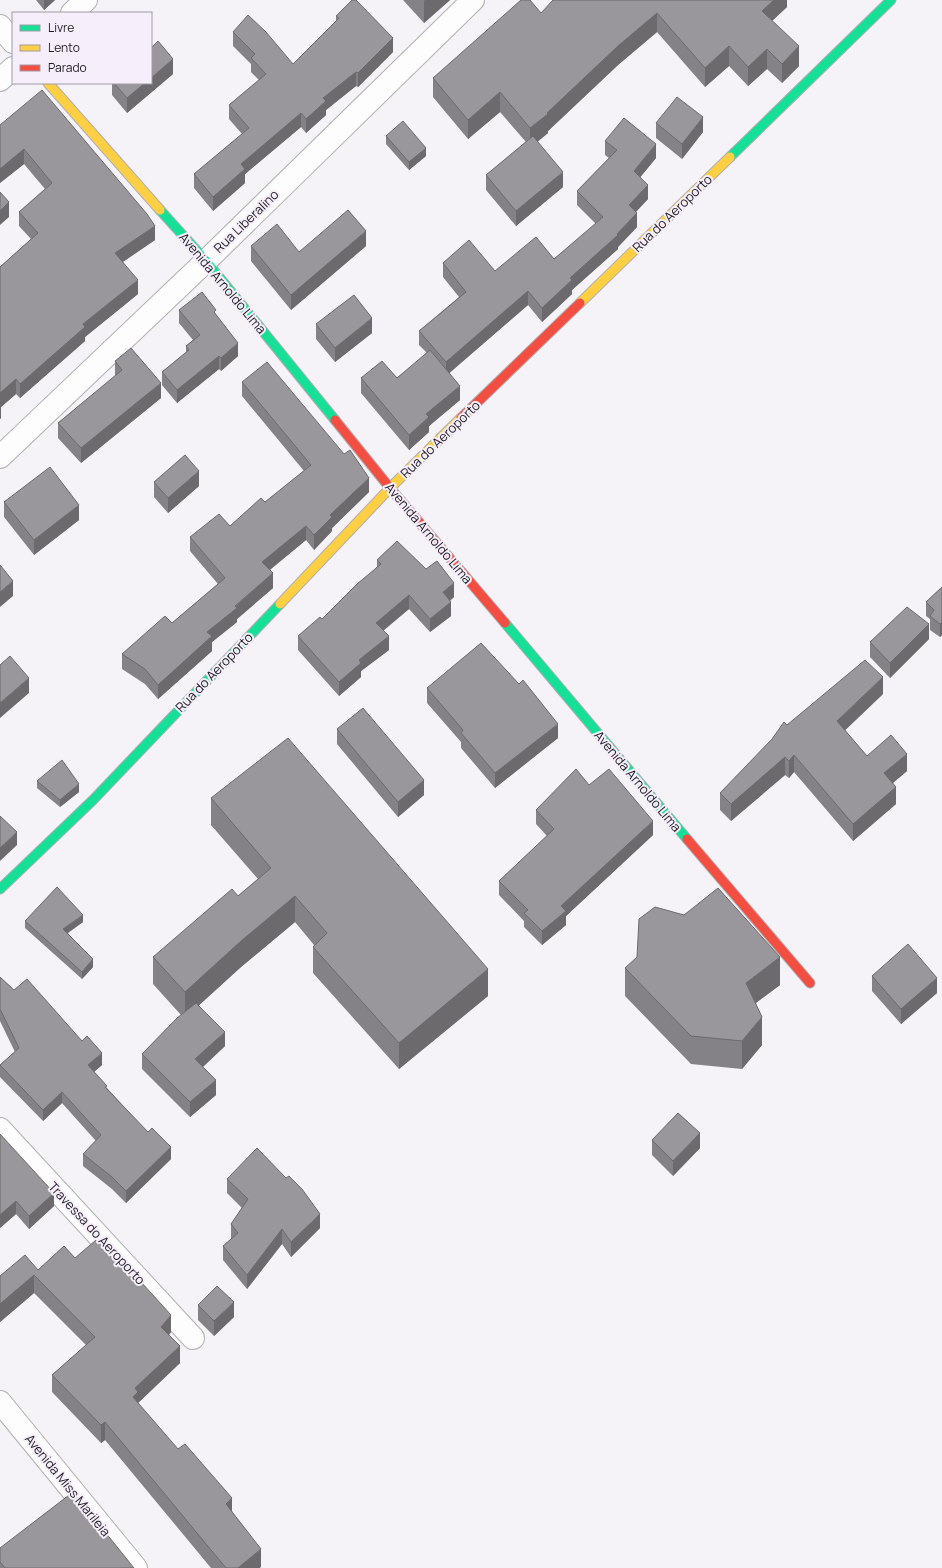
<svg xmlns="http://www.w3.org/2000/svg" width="942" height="1568" viewBox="0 0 942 1568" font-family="Manrope,sans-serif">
	<rect width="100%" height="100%" fill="#f5f2f8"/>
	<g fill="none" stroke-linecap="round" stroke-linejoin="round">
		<!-- street casing -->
		<g stroke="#b1afb3" stroke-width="24">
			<g id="street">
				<path d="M72 13 86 0"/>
				<path d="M0 26 13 42"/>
				<path d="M0 80 13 68"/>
				<path d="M0 457 206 261 473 0"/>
				<path d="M0 1129 193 1338"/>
				<path d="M0 1402 136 1568"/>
			</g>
		</g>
		<!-- fast casing -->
		<g stroke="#b1afb3" stroke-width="11">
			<g id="fast">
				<path d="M730 157 891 0"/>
				<path d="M160 210 206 261 335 420"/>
				<path d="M505 623 687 839"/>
				<path d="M0 889 93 800 280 604"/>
			</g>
		</g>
		<!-- slow casing -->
		<g stroke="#b1afb3" stroke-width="11">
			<g id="slow">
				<path d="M48 83 160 210"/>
				<path d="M580 303 730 157"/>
				<path d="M280 604 390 488 461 418"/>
			</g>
		</g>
		<!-- jam casing -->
		<g stroke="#b1afb3" stroke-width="11">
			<g id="jam">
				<path d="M461 418 580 303"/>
				<path d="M335 420 390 488 505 623"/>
				<path d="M687 839 810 983"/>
			</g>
		</g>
		<!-- street -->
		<use href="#street" stroke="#fefdfe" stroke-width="22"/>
		<!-- fast -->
		<use href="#fast" stroke="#16e098" stroke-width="9"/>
		<!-- slow -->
		<use href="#slow" stroke="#ffcf43" stroke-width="9"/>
		<!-- jam -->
		<use href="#jam" stroke="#f24e42" stroke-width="9"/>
	</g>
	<!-- wall -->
	<g fill="#848286">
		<path d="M36 0H55L44 10Z"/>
		<path d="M403 0H450L424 23Z"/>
		<path d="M787 0V7L772 21 799 66 782 83 767 69 748 86 729 66 705 87 657 32 618 65 548 131V133L537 142 563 187 516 226 486 190V175L526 142 500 112 468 139 433 97V78L541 13Z"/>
		<path d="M336 16 393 52 358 87 356 86 326 110V115L306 133 301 127 245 174V183L213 211 194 188V174L242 134 229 119V105L259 80 251 72V64L233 46V32L293 64 336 21Z"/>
		<path d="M173 74 127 113 112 95V83H151Z"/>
		<path d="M656 123 703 132 682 159 656 138Z"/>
		<path d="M0 125 155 240 123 262 138 294 85 337V341L20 398 16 394 1 407V418L0 419V267L31 239 19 226V212L45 189 24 164 0 183Z"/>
		<path d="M386 136 426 156 409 170 386 144Z"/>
		<path d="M605 141 656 158 640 177 648 199 636 212 637 227 618 247V249L572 290V294L542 322 528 305 449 373 460 400 429 426V432L409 450 361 393V378H397L427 353 419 345V331L459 297 443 277V263L495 271 554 259 596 224 577 205V191L609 158 605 155Z"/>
		<path d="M251 246 299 252 366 246 291 310 251 261Z"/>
		<path d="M179 310 216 315 238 356 221 371 219 369 177 403 162 385V372L186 352V346L193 340 179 323Z"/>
		<path d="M316 324 372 333 335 362 316 339Z"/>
		<path d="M115 361 161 398 81 463 58 438V423L115 376Z"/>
		<path d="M242 382 369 492 332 528V531L314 550 306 540 270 570 273 588 237 619V622L212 642V651L158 699 145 684 122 669V654L172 623 218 584 190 551V537L230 526 265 502 304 471 242 396Z"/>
		<path d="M154 482 199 486 168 513 154 497Z"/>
		<path d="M4 502 79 520 34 555 4 517Z"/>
		<path d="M377 560 454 597 450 601 451 616 430 632 409 609 383 630 389 650 361 671V677L339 696 298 650V636L322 619 377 567Z"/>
		<path d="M942 587V635L940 637 930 630V619L926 616V602Z"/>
		<path d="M929 639 890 678 870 657V642Z"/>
		<path d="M427 688 558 738 495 788 461 748V742L427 703Z"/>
		<path d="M883 694 845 730 867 756 907 771 893 783 896 804 853 841 794 772 789 778 785 775 731 821 720 810V793Z"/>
		<path d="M337 729 424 795 398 817 337 744Z"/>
		<path d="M37 781 79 792 60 807 37 788Z"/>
		<path d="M589 785 653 835 566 916V925L542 945 524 927V921L499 895V881L547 836 536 824V810Z"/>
		<path d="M211 798 488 996 399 1069 313 973V947L314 945 295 922 241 967 198 1006 225 1046 203 1067 216 1095 190 1117 142 1069V1054L181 1015 153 984V957L238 896 258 879 211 825Z"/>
		<path d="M25 921 83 922 68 933 93 967 82 979 25 928Z"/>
		<path d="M625 968 780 985 756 1003 762 1045 742 1069 691 1064 625 996Z"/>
		<path d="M872 976 937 993 901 1024 872 991Z"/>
		<path d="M0 977 14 990 102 1065 94 1072 107 1088 171 1159 126 1203 112 1189 83 1166V1154L96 1141 62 1103 43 1121 0 1077V1065L15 1052 0 1021Z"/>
		<path d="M0 1134 54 1206 29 1229 16 1214 0 1228Z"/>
		<path d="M652 1140 700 1148 673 1176 652 1155Z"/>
		<path d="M227 1179 320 1228 291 1257 282 1244 247 1289 223 1260V1246L231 1239V1224L242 1208 227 1193Z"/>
		<path d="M75 1258 171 1332 169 1335 180 1363 138 1403V1404L232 1511 261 1566 260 1568H211L105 1440 101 1443 52 1392V1375L86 1345 34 1293 0 1322V1276L38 1270Z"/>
		<path d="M198 1305 234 1317 214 1336 198 1320Z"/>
		<path d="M0 1548 134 1568H0Z"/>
	</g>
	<!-- shaded-wall -->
	<g fill="#6c6a6d">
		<path d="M44 0H55L44 10Z"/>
		<path d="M425 0H450L424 23V1Z"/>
		<path d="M774 0H787V7L762 30V11Z"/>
		<path d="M657 13V32L618 65 548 131V133L530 148V128L618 46Z"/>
		<path d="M393 38V52L358 87V73Z"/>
		<path d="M729 46V66L705 87V68Z"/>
		<path d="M799 46V66L782 83V64Z"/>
		<path d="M767 49V69L748 86V67Z"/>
		<path d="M173 59V74L127 113V98L145 83H151V78Z"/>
		<path d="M356 72V86L326 110V115L306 133V119L323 98Z"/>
		<path d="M500 92V112L468 139V120Z"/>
		<path d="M301 113V127L245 174V183L213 211V197L241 164Z"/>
		<path d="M703 117V132L682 159V144Z"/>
		<path d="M656 144V158L634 185V171Z"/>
		<path d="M426 148V156L409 170V162Z"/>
		<path d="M24 149V164L0 183V169Z"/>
		<path d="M563 172V187L516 226V211Z"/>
		<path d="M648 185V199L629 219V205Z"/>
		<path d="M9 202V217L0 225V211Z"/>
		<path d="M637 213V227L618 247V249L572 290V294L542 322V308L570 278 617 234Z"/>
		<path d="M155 226V240L115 267V253Z"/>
		<path d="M366 231V246L291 310V295Z"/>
		<path d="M138 280V294L85 337V341L20 398V384L83 324Z"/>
		<path d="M528 291V305L446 376V362Z"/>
		<path d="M372 318V333L335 362V348Z"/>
		<path d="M238 343V356L221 371V358Z"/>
		<path d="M219 356V369L177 403V390Z"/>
		<path d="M16 379V394L1 407V418L0 419V393Z"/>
		<path d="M161 383V398L81 463V448Z"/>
		<path d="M460 386V400L429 426V432L409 450V435L426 414Z"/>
		<path d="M199 471V486L168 513V498Z"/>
		<path d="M369 478V492L332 528V531L314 550V535L330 515Z"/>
		<path d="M79 505V520L34 555V540Z"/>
		<path d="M306 526V540L262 576V562Z"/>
		<path d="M273 573V588L237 619V622L212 642V651L158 699V685L207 632Z"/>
		<path d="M13 581V596L0 607V592Z"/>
		<path d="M454 583V597L443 606V592Z"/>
		<path d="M409 595V609L376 637V623Z"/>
		<path d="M451 602V616L430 632V619Z"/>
		<path d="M942 622V635L940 637V624Z"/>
		<path d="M929 624V639L890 678V663Z"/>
		<path d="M389 636V650L361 671V677L339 696V682L359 660Z"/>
		<path d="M883 677V694L837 738V721Z"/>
		<path d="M29 678V693L0 718V703Z"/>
		<path d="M558 724V738L495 788V773Z"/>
		<path d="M907 754V771L884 790V773Z"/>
		<path d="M794 755V772L789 778V761Z"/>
		<path d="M785 757V775L731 821V804Z"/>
		<path d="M424 780V795L398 817V802Z"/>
		<path d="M79 784V792L60 807V800Z"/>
		<path d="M896 787V804L853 841V824Z"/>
		<path d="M653 821V835L566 916V925L542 945V931L561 906Z"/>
		<path d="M17 832V845L0 861V848Z"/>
		<path d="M295 896V922L241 967 185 1018V992L241 941Z"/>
		<path d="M83 915V922L63 936V929Z"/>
		<path d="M780 957V985L746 1010V983Z"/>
		<path d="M93 959V967L82 979V972Z"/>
		<path d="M488 969V996L399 1069V1043Z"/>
		<path d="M937 978V993L901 1024V1009Z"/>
		<path d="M762 1017V1045L742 1069V1041Z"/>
		<path d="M225 1032V1046L195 1074V1059Z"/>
		<path d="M102 1053V1065L88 1077V1065Z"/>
		<path d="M216 1080V1095L190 1117V1102Z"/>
		<path d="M62 1092V1103L43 1121V1110Z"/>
		<path d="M700 1133V1148L673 1176V1161Z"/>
		<path d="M171 1147V1159L126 1203V1191Z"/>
		<path d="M54 1193V1206L29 1229V1216Z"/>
		<path d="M16 1201V1214L0 1228V1215Z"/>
		<path d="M320 1214V1228L291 1257V1242Z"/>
		<path d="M282 1229V1244L247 1289V1275Z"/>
		<path d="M34 1275V1293L0 1322V1304Z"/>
		<path d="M234 1302V1317L214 1336V1321Z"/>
		<path d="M171 1315V1332L161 1345V1327Z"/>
		<path d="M180 1346V1363L138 1403V1410L133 1397 135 1388Z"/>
		<path d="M105 1422V1440L101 1443V1425Z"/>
		<path d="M232 1498V1516L226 1504Z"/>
		<path d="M261 1549V1566L260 1568H238Z"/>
	</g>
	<!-- building -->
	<g fill="#9a979c" stroke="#6c6a6d">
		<path d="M352 0H356L393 38 358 73 356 72 323 98 326 101 306 119 301 113 241 164 245 169 213 197 194 174 249 128 229 105 266 74 251 58 255 54 233 32 248 15 266 32 293 64 339 18 336 16Z"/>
		<path d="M521 0H530L541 13 553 0H774L762 11 799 46 782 64 767 49 748 67 729 46 705 68 657 13 618 46 547 113 548 114 530 128 500 92 468 120 433 78Z"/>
		<path d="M158 41 173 59 151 78V48Z"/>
		<path d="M114 83H145L127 98Z"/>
		<path d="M42 90 147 214 155 226 115 253 138 280 83 324 85 327 20 384 16 379 0 393V267L38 233 19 212 52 183 24 149 0 169V125Z"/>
		<path d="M677 97 703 117 682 144 656 123Z"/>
		<path d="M624 118 656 144 634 171 648 185 629 205 637 213 617 234 618 235 570 278 572 280 542 308 528 291 446 362 419 331 466 292 443 263 469 240 495 271 536 237 554 259 603 217 577 191 617 150 605 141Z"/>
		<path d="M403 121 426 148 409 162 386 136Z"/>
		<path d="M533 136 563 172 516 211 486 175Z"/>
		<path d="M0 192 9 202 0 211Z"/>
		<path d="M348 210 366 231 291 295 251 246 277 224 299 252Z"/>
		<path d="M202 292 216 310 214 312 238 343 221 358 219 356 177 390 162 372 189 350 186 346 200 335 179 310Z"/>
		<path d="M354 295 372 318 335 348 316 324Z"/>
		<path d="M131 348 161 383 81 448 58 423 122 370 115 361Z"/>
		<path d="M430 350 460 386 426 414 429 417 409 435 361 378 382 361 397 378Z"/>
		<path d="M267 362 344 454 350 450 369 478 330 515 332 517 314 535 306 526 262 562 273 573 235 606 237 608 207 632 212 636 158 685 145 669 122 654 165 616 172 623 225 578 190 537 219 514 230 526 261 498 265 502 311 465 242 382Z"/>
		<path d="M185 455 199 471 168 498 154 482Z"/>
		<path d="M50 467 79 505 34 540 4 502Z"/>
		<path d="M397 541 426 569 437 561 454 583 443 592 451 602 430 619 409 595 376 623 389 636 359 660 361 663 339 682 298 636 320 617 322 619 357 584 381 564 377 560Z"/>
		<path d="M0 565 13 581 0 592Z"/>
		<path d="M942 587V622L940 624 930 616 934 610 926 602Z"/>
		<path d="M907 607 929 624 890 663 870 642Z"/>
		<path d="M481 643 519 684 523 680 558 724 495 773 461 733 463 730 427 688Z"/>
		<path d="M10 656 29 678 0 703V665Z"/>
		<path d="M865 660 883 677 837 721 867 756 891 735 907 754 884 773 896 787 853 824 794 755 789 761 785 757 731 804 720 793 772 739 784 722 787 725Z"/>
		<path d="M363 708 424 780 398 802 337 729Z"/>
		<path d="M288 738 488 969 399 1043 313 947 327 933 295 896 241 941 185 992 153 957 232 889 238 896 271 868 211 798Z"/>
		<path d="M62 760 79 784 60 800 37 781Z"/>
		<path d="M576 769 589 785 609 769 653 821 561 906 566 911 542 931 524 913 528 910 499 881 554 829 536 810Z"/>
		<path d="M0 816 17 832 0 848Z"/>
		<path d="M57 887 83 915 63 929 93 959 82 972 25 921Z"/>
		<path d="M718 888 780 957 746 983 762 1017 742 1041 691 1036 625 968 637 957 639 919 655 907 684 915Z"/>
		<path d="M908 944 937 978 901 1009 872 976Z"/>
		<path d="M0 977 14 990 27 979 82 1041 87 1036 102 1053 88 1065 107 1086 105 1087 148 1132 152 1128 171 1147 126 1191 112 1177 83 1154 101 1135 62 1092 43 1110 0 1065 19 1048 0 1009Z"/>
		<path d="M196 1003 225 1032 195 1059 216 1080 190 1102 142 1054 177 1018Z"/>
		<path d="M678 1113 700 1133 673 1161 652 1140Z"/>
		<path d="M0 1134 54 1193 29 1216 16 1201 0 1215Z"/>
		<path d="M257 1148 286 1178 289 1176 302 1189 320 1214 291 1242 282 1229 247 1275 223 1246 238 1233 231 1224 248 1199 227 1179Z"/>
		<path d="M96 1240 139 1286 142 1283 171 1315 161 1327 180 1346 135 1388 138 1392 133 1397 178 1449 185 1444 232 1498 226 1504 261 1549 238 1568H226L105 1422 101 1425 52 1375 95 1337 34 1275 0 1304V1276L25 1255 38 1270 64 1246 75 1258Z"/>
		<path d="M217 1286 234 1302 214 1321 198 1305Z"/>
		<path d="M73 1492 134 1568H5L0 1562V1548Z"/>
	</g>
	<g text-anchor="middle" stroke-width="4" stroke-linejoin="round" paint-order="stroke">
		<!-- street labels -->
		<g font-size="13" fill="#1e1b20" stroke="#f6effb">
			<text transform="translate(672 213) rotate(-44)" y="5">Rua do Aeroporto</text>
			<text transform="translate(246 221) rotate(-44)" y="5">Rua Liberalino</text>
			<text transform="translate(223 283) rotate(50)" y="5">Avenida Arnoldo Lima</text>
			<text transform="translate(440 439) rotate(-44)" y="5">Rua do Aeroporto</text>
			<text transform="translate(429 533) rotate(50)" y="5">Avenida Arnoldo Lima</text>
			<text transform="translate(214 672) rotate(-46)" y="5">Rua do Aeroporto</text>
			<text transform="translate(638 781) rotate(50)" y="5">Avenida Arnoldo Lima</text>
			<text transform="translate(97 1233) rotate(47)" y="5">Travessa do Aeroporto</text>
			<text transform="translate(68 1485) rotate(51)" y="5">Avenida Miss Marileia</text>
		</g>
	</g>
	<!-- legend -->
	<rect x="12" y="12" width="140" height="72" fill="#f6effb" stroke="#a09aa3"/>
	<rect x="20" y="25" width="20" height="6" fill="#16e098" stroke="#a09aa3"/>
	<text x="48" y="32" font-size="12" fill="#1e1b20">Livre</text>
	<rect x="20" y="45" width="20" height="6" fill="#ffcf43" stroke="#a09aa3"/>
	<text x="48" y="52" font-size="12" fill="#1e1b20">Lento</text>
	<rect x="20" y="65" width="20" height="6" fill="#f24e42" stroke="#a09aa3"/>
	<text x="48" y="72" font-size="12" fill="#1e1b20">Parado</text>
</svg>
